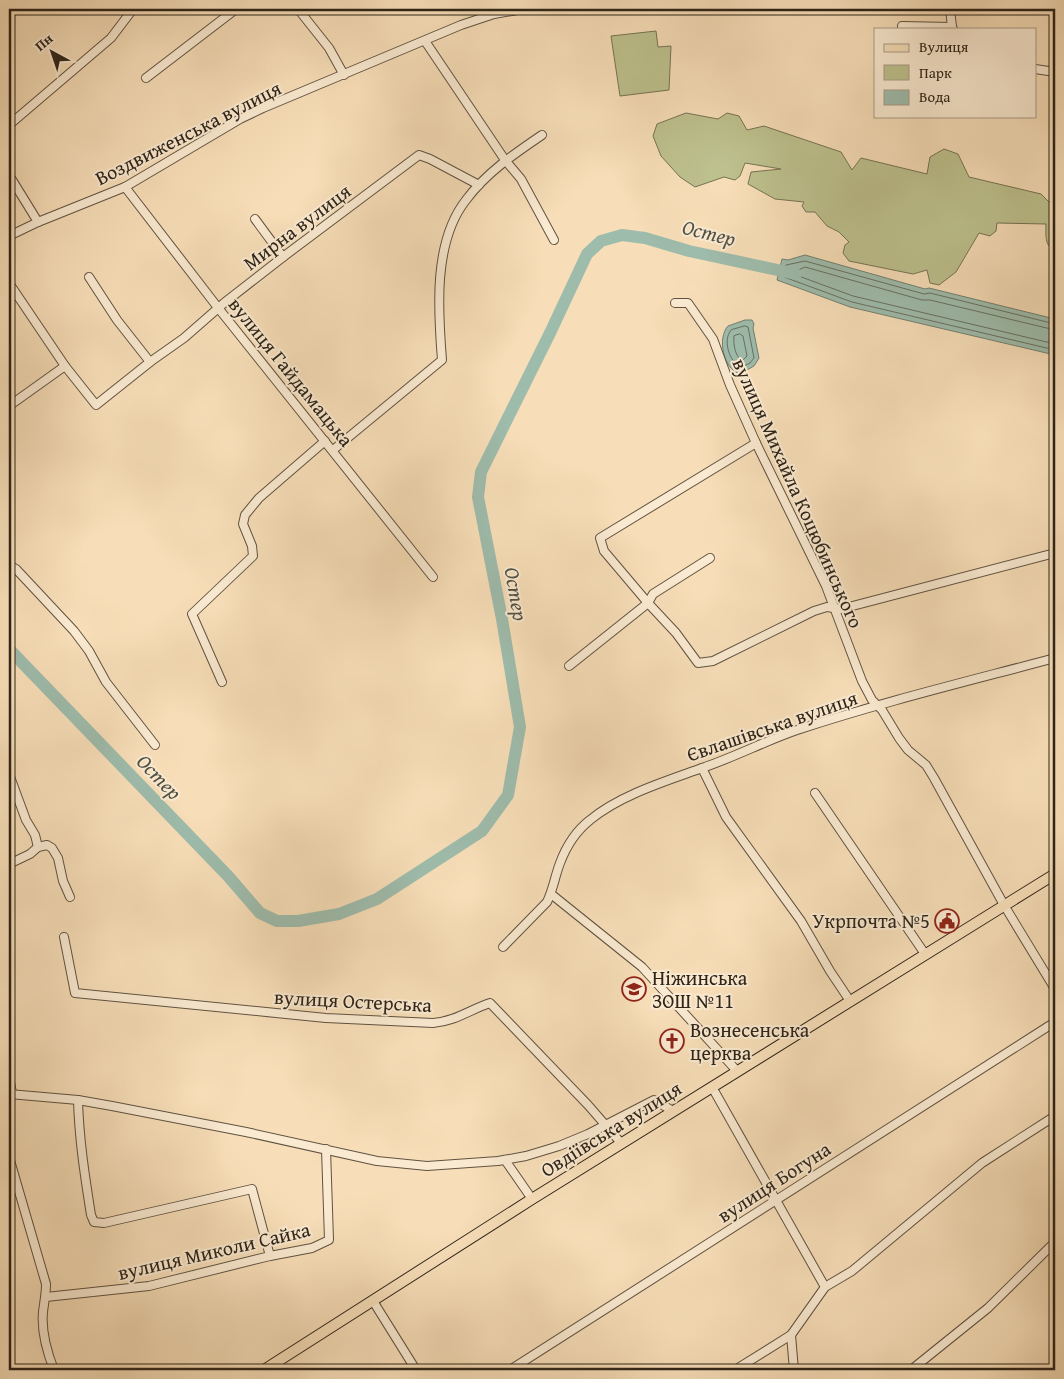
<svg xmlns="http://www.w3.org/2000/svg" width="1064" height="1379" viewBox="0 0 1064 1379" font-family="'Gentium Book Plus',serif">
	<rect width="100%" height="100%" fill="#f7deb8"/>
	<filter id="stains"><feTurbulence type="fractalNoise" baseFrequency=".004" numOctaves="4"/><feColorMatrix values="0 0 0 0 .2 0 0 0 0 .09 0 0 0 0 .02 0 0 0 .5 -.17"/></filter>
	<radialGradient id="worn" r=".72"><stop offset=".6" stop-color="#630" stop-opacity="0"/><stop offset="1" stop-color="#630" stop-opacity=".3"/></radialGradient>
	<!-- green -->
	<g fill="#bdc18e" stroke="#767254">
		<path d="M656 31 658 47 671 46 669 90 620 96 611 36Z"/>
		<path d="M686 113 718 119 727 113 739 116 747 130 764 126 841 152 852 170 861 158 927 174 930 157 944 149 958 154 969 177 1041 194 1050 203 1055 202V251C1044 245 1046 235 1046 224L997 223 996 231 990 236 979 233 956 272 939 285 930 283 927 270 913 274 849 261 843 253 845 245 849 242 839 232 827 226 815 212H806L802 206 804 202 775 199 748 184 751 172 781 169 745 163 740 176 735 180 724 177 695 187 680 177 661 156 653 136 657 124Z"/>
	</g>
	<!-- water -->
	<g fill="#9ebcac" stroke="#717f71">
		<path d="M805 255 925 289 929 288 1055 319V355L850 307 777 280 782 259 788 260Z"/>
		<path d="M745 320H752L754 324 753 328 759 358 754 366 740 374C723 369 717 338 728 326Z"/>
	</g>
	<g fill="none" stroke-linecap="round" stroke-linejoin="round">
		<!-- shore -->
		<g stroke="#667062" stroke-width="1">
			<path d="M1055 324 930 293 924 294 805 261 786 265 783 275 784 277 852 302 1055 350"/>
			<path d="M745 326 748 327 754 358 750 363 740 368C730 361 722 341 731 330Z"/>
			<path d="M1055 330 930 300H922L805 267 794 272 796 275 853 296 1055 344"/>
			<path d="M740 334 743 336 747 356 742 361C735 356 733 344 734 336Z"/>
		</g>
		<!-- river -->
		<path stroke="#9ebcac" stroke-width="12" d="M9 649 228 876 260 913 277 921H298L339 914 377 899 482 831 508 795 520 727 502 619 478 497 481 472 550 333 587 254 601 241 622 235 645 238 689 251 796 274"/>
		<!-- minor casing -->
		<g stroke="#605241" stroke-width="10">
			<g id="minor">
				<path d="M298 9 329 48 344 75"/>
				<path d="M950 9 952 27 953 29"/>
				<path d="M902 29V26L952 27"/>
				<path d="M425 41 505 160 521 179 554 240"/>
				<path d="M1035 69 1055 72"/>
				<path d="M146 78 236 9"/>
				<path d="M9 125 111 38 133 9"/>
				<path d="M9 175 38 222"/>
				<path d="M125 187 219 309 433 577"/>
				<path d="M255 219 283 257"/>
				<path d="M9 236 38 222 125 187 240 119 263 108 461 25 494 14 523 9"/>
				<path d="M89 277 117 320 150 362"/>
				<path d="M9 283 65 366 96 405 150 362 184 338 224 303 283 257 419 155 430 159 479 185"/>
				<path d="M675 303H688L713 339 730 385 756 443 826 586 862 681 872 700 882 710 899 738 908 750 926 765 934 778 1004 905 1055 989"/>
				<path d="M9 406 65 366"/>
				<path d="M756 443 600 538 604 551 648 603 676 633 698 663 713 661 814 611 827 607 841 609 1055 553"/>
				<path d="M333 450 442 360C438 310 433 242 466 200 486 173 514 154 542 135"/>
				<path d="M9 565 16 569 74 631 89 651 106 682 155 745"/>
				<path d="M569 666 648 603 653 594 710 558"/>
				<path d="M222 682 192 614 253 556 252 546 243 524 245 515 259 498 325 441"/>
				<path d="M702 768 726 817 801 921 830 971 850 1001"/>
				<path d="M9 774 26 820 35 835 38 847"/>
				<path d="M815 793 925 954"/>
				<path d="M9 864 30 854 38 847 47 845 52 848 58 858 63 881 70 897"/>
				<path d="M551 894 642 967 737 1071"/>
				<path d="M64 937 75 993 326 1018 433 1023C456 1021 469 1010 490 1003L588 1105 621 1143"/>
				<path d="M503 947 547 902C553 890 555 876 560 863 566 847 576 831 590 820 620 795 666 781 702 768 735 757 765 741 797 730 882 702 969 681 1055 658"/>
				<path d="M9 1077 12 1093"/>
				<path d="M712 1087 825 1287 791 1335 794 1370"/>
				<path d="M9 1094 78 1100 112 1106 246 1132 377 1161 427 1166 498 1161 526 1156 559 1146 588 1134 654 1100 673 1111"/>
				<path d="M78 1100C79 1139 85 1177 91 1215L94 1222 104 1223 252 1189 270 1256"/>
				<path d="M9 1157 46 1284C46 1294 44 1303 43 1312 41 1332 47 1352 54 1370"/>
				<path d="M505 1160 532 1199"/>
				<path d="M825 1287 852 1271 982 1163 1055 1116"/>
				<path d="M46 1297 149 1286 270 1256 312 1248 329 1240 326 1149"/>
				<path d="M373 1301 416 1370"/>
				<path d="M510 1370 1055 1022"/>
				<path d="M735 1370 791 1335"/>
				<path d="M911 1370 988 1308 1055 1242"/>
			</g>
		</g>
		<!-- major casing -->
		<g stroke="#2e2419" stroke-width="12">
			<path id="major" d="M264 1370 532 1199 1055 874"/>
		</g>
		<!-- minor -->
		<use href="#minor" stroke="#faead1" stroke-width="8"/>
		<!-- major -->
		<use href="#major" stroke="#f7deb8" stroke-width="10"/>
	</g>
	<!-- icons -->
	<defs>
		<g id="civic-ring" transform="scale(1.25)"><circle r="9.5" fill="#faead1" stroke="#8f2418" stroke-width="1.5"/><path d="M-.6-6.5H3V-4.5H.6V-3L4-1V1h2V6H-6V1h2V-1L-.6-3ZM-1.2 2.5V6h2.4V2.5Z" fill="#8f2418"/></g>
		<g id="school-ring" transform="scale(1.25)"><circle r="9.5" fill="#faead1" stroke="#8f2418" stroke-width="1.5"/><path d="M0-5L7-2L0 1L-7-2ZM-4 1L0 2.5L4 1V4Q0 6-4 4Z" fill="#8f2418"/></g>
		<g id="church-ring" transform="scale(1.25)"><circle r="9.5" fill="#faead1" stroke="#8f2418" stroke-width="1.5"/><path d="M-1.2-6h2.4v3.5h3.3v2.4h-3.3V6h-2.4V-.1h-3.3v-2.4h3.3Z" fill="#8f2418"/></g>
	</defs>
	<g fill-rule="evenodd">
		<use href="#civic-ring" x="947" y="921"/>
		<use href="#school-ring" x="634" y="989"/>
		<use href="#church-ring" x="672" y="1041"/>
	</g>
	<g text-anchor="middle" stroke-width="4" stroke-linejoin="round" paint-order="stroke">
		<!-- street labels -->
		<g font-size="20" fill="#2e2419" stroke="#faead1">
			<text transform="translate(188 133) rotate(-27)" y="7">Воздвиженська вулиця</text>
			<text transform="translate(297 227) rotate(-37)" y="7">Мирна вулиця</text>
			<text transform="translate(291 372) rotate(51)" y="7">вулиця Гайдамацька</text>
			<text transform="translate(798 493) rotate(66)" y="7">вулиця Михайла Коцюбинського</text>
			<text transform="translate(772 726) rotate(-19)" y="7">Євлашівська вулиця</text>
			<text transform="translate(353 1001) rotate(3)" y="7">вулиця Остерська</text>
			<text transform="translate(611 1129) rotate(-32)" y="7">Овдіївська вулиця</text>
			<text transform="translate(774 1182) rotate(-33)" y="7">вулиця Богуна</text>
			<text transform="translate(214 1251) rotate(-13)" y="7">вулиця Миколи Сайка</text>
		</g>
		<!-- poi labels -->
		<g font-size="20" fill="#2e2419" stroke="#faead1" text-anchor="start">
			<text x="930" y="928" text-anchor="end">Укрпочта №5</text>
			<text x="652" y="985">Ніжинська<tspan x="652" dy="23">ЗОШ №11</tspan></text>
			<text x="690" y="1037">Вознесенська<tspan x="690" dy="23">церква</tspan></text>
		</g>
		<!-- water labels -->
		<g font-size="21" font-style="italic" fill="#505245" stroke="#faead1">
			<text transform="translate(709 233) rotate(14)" y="7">Остер</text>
			<text transform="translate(516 594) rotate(80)" y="7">Остер</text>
			<text transform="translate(159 777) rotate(46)" y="7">Остер</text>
		</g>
	</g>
	<!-- margin -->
	<rect width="1064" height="1379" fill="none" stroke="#f7deb8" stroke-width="30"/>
	<rect x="10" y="10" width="1044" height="1359" fill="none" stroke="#2e2419" stroke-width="2.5"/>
	<rect x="15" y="15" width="1034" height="1349" fill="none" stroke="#2e2419"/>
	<!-- legend -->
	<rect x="874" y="28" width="162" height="90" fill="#faead1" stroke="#a89b87"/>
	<rect x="884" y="44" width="25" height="8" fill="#f7deb8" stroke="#a89b87"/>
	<text x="919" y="52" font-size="15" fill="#2e2419">Вулиця</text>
	<rect x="884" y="65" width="25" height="15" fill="#bdc18e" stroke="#a89b87"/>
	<text x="919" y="78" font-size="15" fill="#2e2419">Парк</text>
	<rect x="884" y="90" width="25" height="15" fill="#9ebcac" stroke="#a89b87"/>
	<text x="919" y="102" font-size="15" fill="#2e2419">Вода</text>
	<!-- north arrow -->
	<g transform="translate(52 52) rotate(320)" stroke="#faead1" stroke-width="4" paint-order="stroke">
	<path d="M0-4L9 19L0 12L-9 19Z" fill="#2e2419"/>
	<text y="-8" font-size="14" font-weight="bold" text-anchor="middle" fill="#2e2419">Пн</text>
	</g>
	<rect width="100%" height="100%" filter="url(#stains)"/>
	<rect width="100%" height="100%" fill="url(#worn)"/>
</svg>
